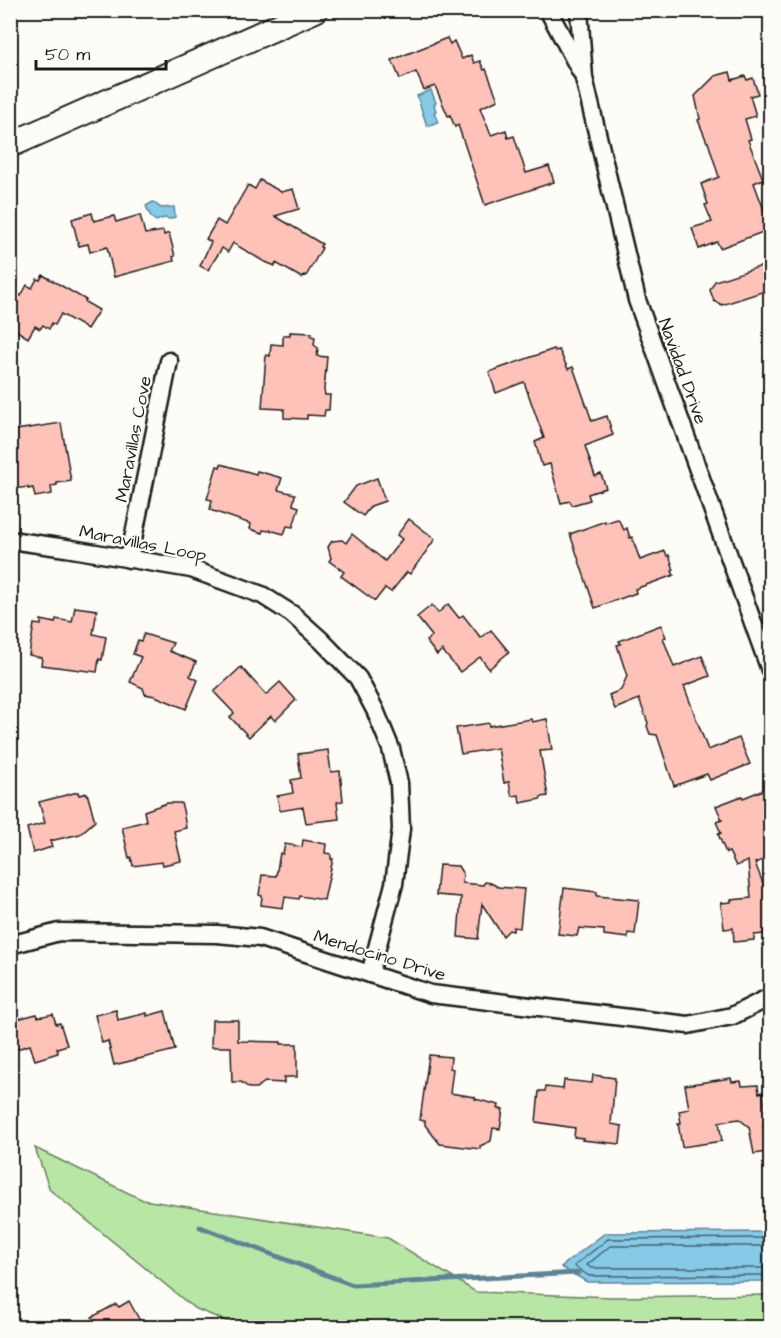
<svg xmlns="http://www.w3.org/2000/svg" width="781" height="1338" viewBox="0 0 781 1338" font-family="'Architects Daughter',sans-serif">
	<rect width="100%" height="100%" fill="#fdfcf7"/>
	<filter id="ink" filterUnits="userSpaceOnUse"><feTurbulence type="fractalNoise" baseFrequency=".0167" numOctaves="2"/><feDisplacementMap in="SourceGraphic" scale="12" xChannelSelector="R" yChannelSelector="G"/><feConvolveMatrix kernelMatrix="1 2 1 2 8 2 1 2 1" color-interpolation-filters="sRGB"/></filter>
	<g filter="url(#ink)">
		<!-- green -->
		<path fill="#b7e6a5" stroke="#6a8160" stroke-width="1.5" d="M35 1148 143 1200 388 1238 476 1292 613 1297 770 1295V1327H241L194 1308 50 1190Z"/>
		<!-- water -->
		<g fill="#86cae7" stroke="#5c8496" stroke-width="1.5">
			<path d="M431 90 436 103 434 105 436 111 434 112 438 122 427 126 417 96Z"/>
			<path d="M153 202 161 208 174 207 175 217 170 219 164 218 156 221 151 217 146 206Z"/>
			<path d="M770 1232V1281L587 1282 561 1267 605 1233Z"/>
		</g>
		<g fill="none" stroke-linecap="round" stroke-linejoin="round">
			<!-- shore -->
			<g stroke="#46626d" stroke-width="1.5">
				<path d="M770 1238 608 1239 574 1266 589 1276 770 1275"/>
				<path d="M770 1246H610L587 1265 591 1268H770"/>
			</g>
			<!-- stream -->
			<path stroke="#5c8496" stroke-width="5" d="M200 1227 353 1285 578 1273"/>
		</g>
		<!-- building -->
		<g fill="#fec2b8" stroke="#1c1c1c" stroke-width="1.5">
			<path d="M447 38 450 44 454 41 462 59 471 55 474 63 480 61 484 70 486 69 498 100 480 108 491 135 506 130 508 138 514 136 526 173 549 166 554 182 485 205 458 125 455 127 450 115 448 116 435 86 424 90 416 72 400 79 392 60Z"/>
			<path d="M730 72 732 80 745 76 747 80 753 78 758 94 750 96 756 116 745 119 751 139 748 140 763 179 754 183 771 229 720 248 717 242 699 249 692 228 712 222 705 205 708 204 701 184 719 177 708 142H707L698 120 700 119 695 96 715 76Z"/>
			<path d="M260 180 281 192 293 189 299 209 275 216 322 244 320 247 322 248 306 276 304 275 302 278 276 263 275 266 263 261 233 243 228 252 222 248 208 270 200 266 211 242 206 239 217 220 225 225 248 185 255 189Z"/>
			<path d="M92 213 94 221 114 216 116 222 140 215 145 234 163 231 164 235 169 233 175 256 173 257 174 261 114 277 107 247 90 252 88 244 79 246 72 219Z"/>
			<path d="M771 263V289L722 305 714 301 710 290 715 281Z"/>
			<path d="M43 275 86 300 85 302 99 310 87 329 61 314 55 325 52 323 49 329 43 325 40 329 35 326 28 338 14 329 10 319V289L21 296 27 285 32 288 37 279 40 280Z"/>
			<path d="M290 332 312 333 311 336 315 337 314 345 318 348 317 356 327 357 324 390 325 395H330L329 410H325L324 416 307 415V419L284 418V409L262 408 266 355 270 356 271 344 283 345V335H290Z"/>
			<path d="M554 349 555 351 559 350 568 369 573 367 592 421 607 416 613 435 585 446 595 476 601 474 606 488 588 494 590 500 572 505 570 501 561 503 550 464 542 466 535 442 544 438 524 382 496 393 489 372Z"/>
			<path d="M61 423 71 481 57 483V485L51 486 52 494 35 497 33 488 28 489V487L14 489 10 472V431Z"/>
			<path d="M221 464 256 474 257 471 282 478 278 490 295 494 293 505 299 507 293 527 287 526 284 534 270 530 269 531 263 530 262 533 250 529 251 524 210 510 212 500 207 499 217 466 220 467Z"/>
			<path d="M377 478 385 501 371 506 363 516 344 502 356 486Z"/>
			<path d="M409 519 435 539 410 574 407 572 391 592 385 588 375 601 341 576 344 572 329 561 331 558 328 547 332 541 342 540 346 543 352 534 385 561 402 539 397 535Z"/>
			<path d="M618 519 624 530 627 528 630 538 632 537 640 560 665 551 667 556 669 555 674 570 672 571 674 575 635 589 636 593 595 608 570 534 605 521V523Z"/>
			<path d="M448 604 459 618 463 615 481 638 491 630 509 652 489 669 480 657 460 672 442 650 437 655 426 641 432 636 417 617 432 605 438 613Z"/>
			<path d="M75 607 97 610 93 634 106 637 102 660 99 659 97 672 41 665 42 658 29 655 34 624 41 625V620L55 623 56 619 72 622Z"/>
			<path d="M661 625 666 637 663 638 674 667 702 656 710 676 684 686 708 750 739 738 750 764 710 780 707 774 674 786 657 735 650 734 647 726 648 723 639 699 615 709 609 695 621 690 627 676 617 645 621 644 619 641Z"/>
			<path d="M144 634 173 643 169 651 196 662 190 676 198 680 186 709 155 696 145 694 143 688 130 682 141 657 133 654 138 640 141 641Z"/>
			<path d="M241 667 266 695 280 682 296 700 275 721 271 716 249 737 230 717 234 713 214 692Z"/>
			<path d="M531 719 532 722 547 719 552 750 540 751 548 796 541 797V799L520 803 519 795 512 796 511 793 509 782 504 783 498 748 461 754 456 728 489 723V726Z"/>
			<path d="M328 750 331 772 340 771 343 801 337 802 339 819 306 823 303 807 280 811 277 796 293 793 291 780 301 778 298 754Z"/>
			<path d="M768 788 771 796V857L755 863 764 886 771 885V906H768L770 930 764 931V934L754 935V940L734 942 733 928 724 929 721 903 731 902V900L751 898 748 861 736 866 729 852 726 853 718 834 721 833 716 822 722 820 716 806 742 796 743 798Z"/>
			<path d="M78 792 79 795 87 793 95 821 80 834 50 841 52 847 33 853 27 828 45 823 39 802Z"/>
			<path d="M167 803H181L183 810 186 828 174 831 181 861 163 865 162 862 133 866 131 857 129 858 122 827 146 821 144 811Z"/>
			<path d="M303 840 326 844 325 853 331 854V859H333L324 900 300 896 299 899 285 897 283 908 261 905 262 896 259 895 262 875 276 876 280 853 283 854 285 844 302 847Z"/>
			<path d="M439 865 458 866 463 874 462 883 483 885 485 882 491 883 498 887 524 889 520 928 513 927V931L509 930 503 936 482 904 478 939 458 937 461 897 436 895Z"/>
			<path d="M564 888 597 892V896L639 900 635 934 628 933V938L604 935V930L579 928 577 936 558 934Z"/>
			<path d="M116 1010 118 1020 147 1013V1016L165 1011 175 1050 114 1065 108 1041 102 1043 95 1015Z"/>
			<path d="M37 1014 38 1017 53 1014 56 1024 60 1023 67 1045 57 1048 58 1053 35 1060 30 1045 10 1051V1024L18 1022 17 1019Z"/>
			<path d="M212 1020H238V1041L281 1042V1044H297V1077H284V1083L265 1082 256 1088H249L241 1082H232L231 1047H211Z"/>
			<path d="M429 1055 451 1057 450 1068 453 1069 450 1093 475 1097V1099L499 1105 498 1109H503L500 1129 493 1128 491 1141 480 1146V1149L440 1144 425 1125V1121L420 1120Z"/>
			<path d="M593 1075 615 1078 611 1124 622 1126 620 1144 582 1140 583 1138 574 1137 575 1128 536 1122 539 1091H545L546 1087 563 1089 564 1080 592 1083Z"/>
			<path d="M731 1078 732 1082 741 1081 742 1086 758 1085 759 1093 763 1092 766 1113 770 1116 763 1125 767 1152 754 1154 749 1127 739 1119 719 1122 722 1141 682 1147 678 1123H681L679 1111 689 1109 685 1085Z"/>
			<path d="M129 1301 144 1328H97L92 1317 116 1304 119 1307Z"/>
		</g>
		<g fill="none" stroke-linecap="round" stroke-linejoin="round">
			<!-- lane casing -->
			<g stroke="#1c1c1c" stroke-width="13">
				<path id="lane" d="M10 12 12 10"/>
			</g>
			<!-- street casing -->
			<g stroke="#1c1c1c" stroke-width="21">
				<g id="street">
					<path d="M548 10 581 72"/>
					<path d="M579 10 584 78 637 300 770 670"/>
					<path d="M10 540 66 548 191 569 262 595 292 614 321 640 358 678 375 710 391 749 399 783 401 829 394 884 370 974"/>
					<path d="M129 559 169 361"/>
					<path d="M10 945 59 932 217 934 260 938 431 994 688 1025 732 1016 770 997"/>
				</g>
			</g>
			<!-- secondary casing -->
			<g stroke="#1c1c1c" stroke-width="28">
				<path id="secondary" d="M10 145 315 10"/>
			</g>
			<!-- lane -->
			<use href="#lane" stroke="#fdfcf7" stroke-width="8"/>
			<!-- street -->
			<use href="#street" stroke="#fdfcf7" stroke-width="16"/>
			<!-- secondary -->
			<use href="#secondary" stroke="#fdfcf7" stroke-width="24"/>
		</g>
	</g>
	<g text-anchor="middle" stroke-width="4.5" stroke-linejoin="round" paint-order="stroke">
		<!-- street labels -->
		<g font-size="18" fill="#1c1c1c" stroke="#fdfcf7">
			<text transform="translate(683 371) rotate(70)" y="6">Navidad Drive</text>
			<text transform="translate(133 439) rotate(-79)" y="6">Maravillas Cove</text>
			<text transform="translate(143 543) rotate(11)" y="6">Maravillas Loop</text>
			<text transform="translate(380 955) rotate(17)" y="6">Mendocino Drive</text>
		</g>
	</g>
	<!-- margin -->
	<rect width="781" height="1338" fill="none" stroke="#fdfcf7" stroke-width="36"/>
	<rect x="18" y="18" width="745" height="1302" fill="none" stroke="#1c1c1c" stroke-width="2" filter="url(#ink)"/>
	<!-- scale -->
	<path d="M36 60v9h130v-9" fill="none" stroke="#1c1c1c" stroke-width="3"/>
	<text x="45" y="60" font-size="18" fill="#1c1c1c" stroke="#fdfcf7" stroke-width="4.5" paint-order="stroke">50 m</text>
</svg>
